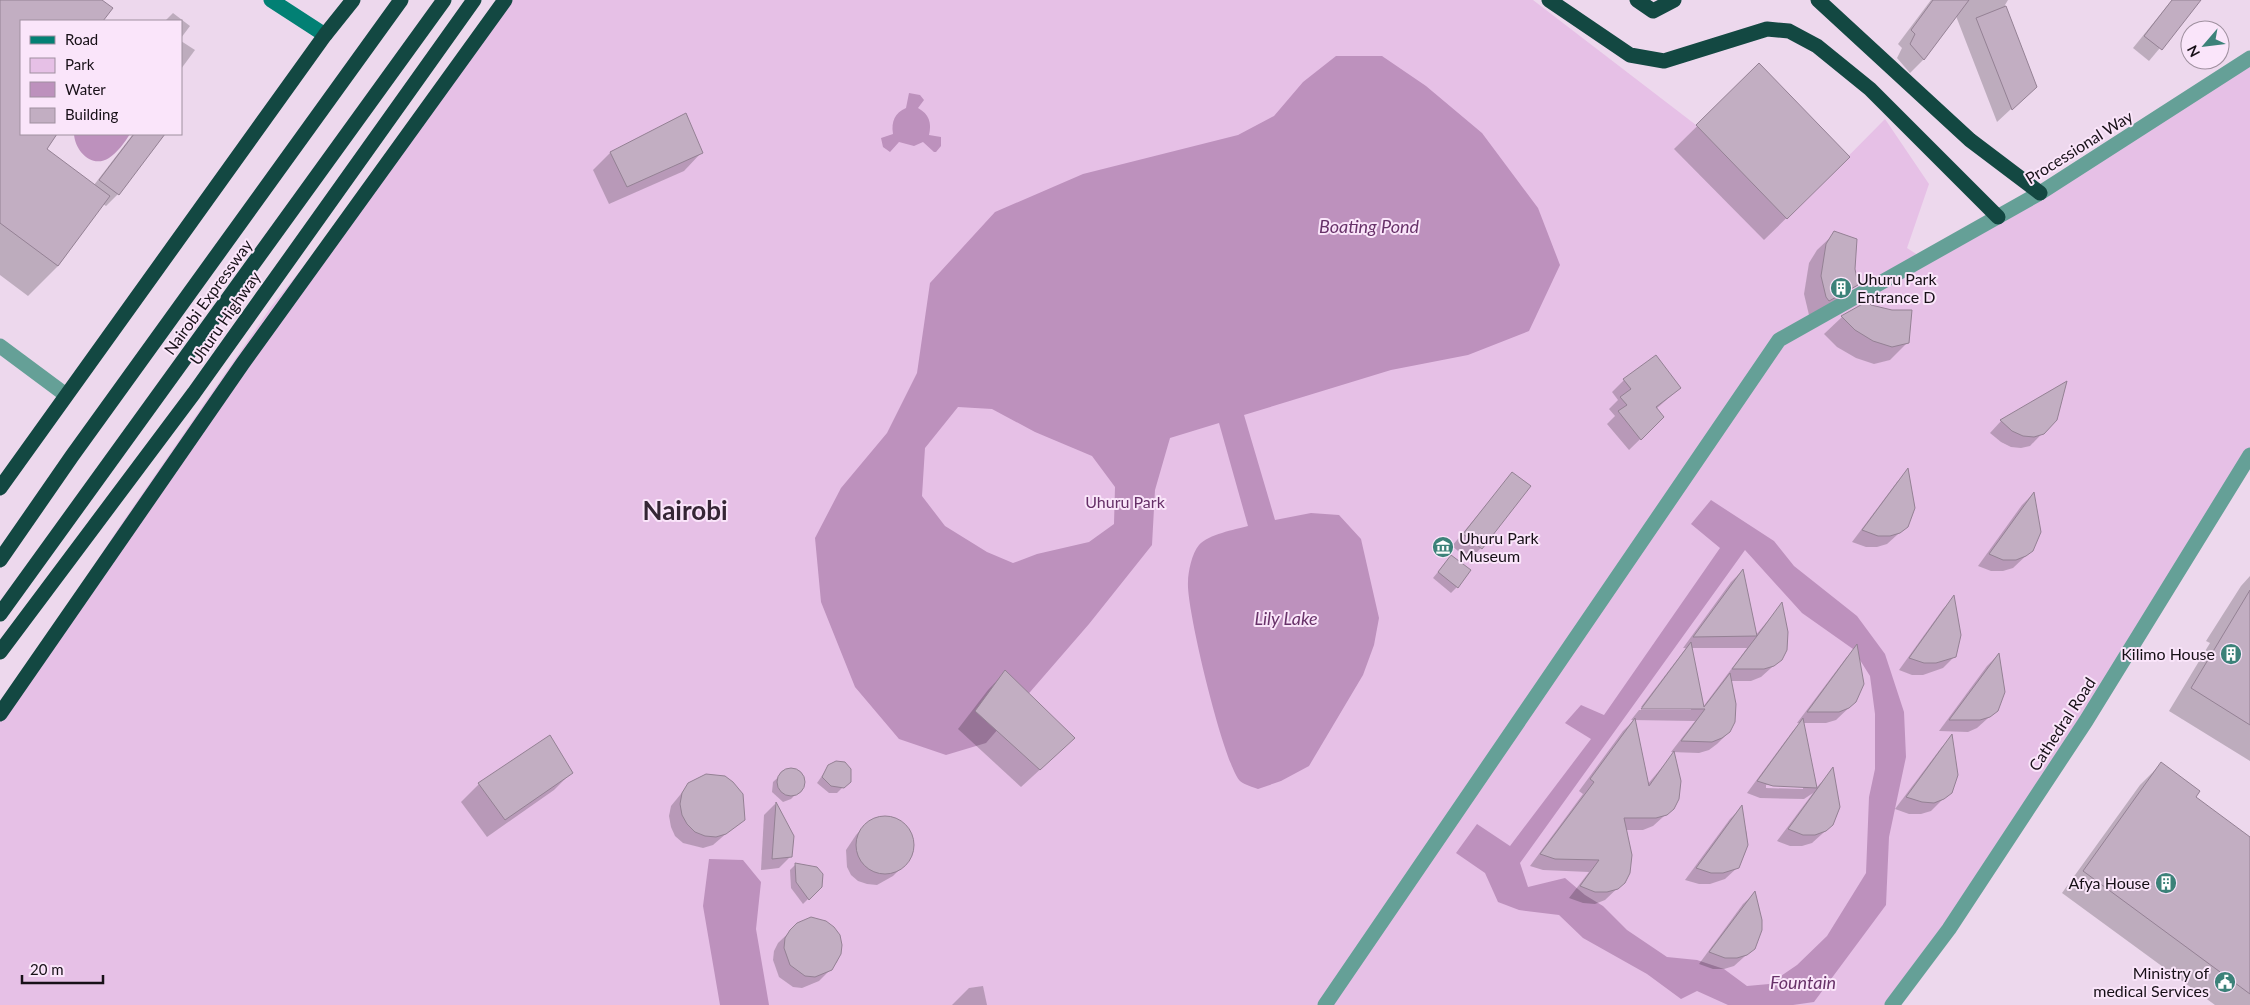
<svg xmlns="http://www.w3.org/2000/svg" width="2250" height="1005" viewBox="0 0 2250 1005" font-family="Lato,sans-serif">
	<rect width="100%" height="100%" fill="#edd8ed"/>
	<!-- green -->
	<path fill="#e6c0e6" d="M504 0H1533L1696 125 1787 218 1885 119 1929 184 1907 248 1924 259 2250 58V455L1899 1005H0V708L120 526 271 307 410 134Z"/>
	<!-- water -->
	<g fill="#bd91bd" fill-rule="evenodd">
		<path d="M1336 56H1382L1426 86 1482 133 1538 208 1560 265 1529 331 1468 355 1391 370 1244 415 1275 520 1311 513 1339 515 1361 539 1379 618 1374 645 1363 675 1309 766 1281 781 1258 789C1253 787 1245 785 1240 781 1224 765 1186 608 1188 582 1188 572 1192 553 1199 545 1209 534 1234 530 1248 526L1219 423 1170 438 1155 490 1152 545 1089 624 986 743 946 755 899 739 855 687 821 602 815 538 841 488 887 433 917 373 930 283 995 212 1083 174 1238 135 1274 116 1303 82ZM958 407 992 409 1035 432 1092 456 1115 487 1114 524 1089 542 1037 554 1013 563 987 552 945 526 922 496 925 448Z"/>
		<path d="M909 93 920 95 924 100 918 108C929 114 932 123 929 135L941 137V146L936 152H934L923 142 914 146 899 142 890 152 883 147 881 138 893 134C891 121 895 113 906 108Z"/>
		<path d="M74 134H130C125 142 117 153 109 158 92 169 75 151 74 134Z"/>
		<path d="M1711 500 1774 541 1794 566 1857 616 1885 654 1904 712 1906 757 1889 837 1886 905 1814 1002 1793 1005H1728L1697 991 1681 999 1647 974 1583 938 1559 915 1519 910 1498 902 1485 873 1456 853 1477 824 1510 846 1591 739 1565 723 1581 705 1604 715 1720 548 1691 524ZM1745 550 1802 613 1853 649 1870 676 1875 714V769L1869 797 1866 873 1827 936 1797 965 1769 984 1747 986 1724 969 1697 960 1667 957 1627 930 1603 906 1585 895 1565 878 1528 887 1520 863Z"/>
		<path d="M709 859 743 860 761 882 756 929 769 1005H720L703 906Z"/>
	</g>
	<!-- shadow -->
	<g fill="#0003" fill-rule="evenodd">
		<path d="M0 0H100L111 8 102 21H21V134H56L45 149 94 185 133 134H158L161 136 118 194 106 206 103 204 58 266 28 296 0 275Z"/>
		<path d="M1931 0H2008L2005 5 2036 86 1997 122 1956 16 1924 59 1910 73 1897 58 1902 48 1898 44Z"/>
		<path d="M2172 0H2189L2196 5 2149 61 2133 48Z"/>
		<path d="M173 13 190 26 181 38V21H165Z"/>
		<path d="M181 41 195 50 181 69Z"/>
		<path d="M1759 65 1849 157 1764 240 1674 149Z"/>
		<path d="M610 153H701L684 171 609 204 593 170Z"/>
		<path d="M1835 233 1853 269 1856 284 1839 302 1809 315 1804 294 1809 263 1817 250Z"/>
		<path d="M1867 303 1908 342 1890 360 1874 364 1856 358 1837 347 1824 334 1842 317Z"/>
		<path d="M1656 357 1680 388 1656 409 1663 417 1629 450 1607 424 1615 416 1609 409 1618 400 1612 392 1624 380Z"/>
		<path d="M2065 383 2056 419 2030 446 2021 448 2011 447 2001 442 1990 433 2001 421Z"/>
		<path d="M1908 471 1907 526 1887 544 1877 547H1866L1852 542 1897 482Z"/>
		<path d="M1512 474 1529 487 1481 548 1469 560 1452 546Z"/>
		<path d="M2033 494 2032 550 2013 568 2003 571H1991L1978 566 2022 505Z"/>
		<path d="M1446 562 1457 587 1451 593 1433 578Z"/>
		<path d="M1742 571 1755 636 1782 604 1781 659 1761 677 1751 681H1730L1736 714 1729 732 1717 744 1709 750 1699 753 1671 752 1695 721 1631 720 1639 710H1691V708L1641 707 1686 648H1683L1731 582ZM1691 648H1747L1703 707Z"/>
		<path d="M2250 576V761L2169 711 2210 643 2206 641 2241 586Z"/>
		<path d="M1954 598 1955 656 1943 668 1923 675H1912L1899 670 1943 609Z"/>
		<path d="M1856 647 1855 702 1836 720 1826 723H1803L1816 788 1833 770 1838 797 1837 815 1832 825 1812 843 1802 846H1790L1777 841 1813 793 1804 799 1760 798 1747 793 1792 732 1800 723H1797L1846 658ZM1766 785 1803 786V789L1766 788Z"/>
		<path d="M1998 655 1997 710 1977 728 1968 732 1939 731 1987 666Z"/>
		<path d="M1005 672 1056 755 1021 787 958 729 988 690Z"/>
		<path d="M1634 720 1647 785 1674 753 1673 808 1653 826 1643 830H1625L1624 882 1605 900 1595 904 1583 903 1569 898 1589 872 1543 870 1530 866 1583 794 1579 791 1623 731Z"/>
		<path d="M550 736 572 772 554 790 487 837 461 802 479 784Z"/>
		<path d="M1951 737 1950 792 1931 811 1921 814H1909L1895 809 1941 748Z"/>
		<path d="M2161 764 2194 798 2250 839V1005H2215L2062 893 2140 785Z"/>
		<path d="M829 766 843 787 837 793H829L817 783Z"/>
		<path d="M785 771H797L802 777 804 786 791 799 783 802 772 792 773 782Z"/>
		<path d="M689 784 743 819 713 845 703 848 683 843 675 836 671 827 669 816 671 806Z"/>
		<path d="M775 804 793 836 791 856 779 868 761 870 764 815Z"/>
		<path d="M1741 808 1747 835 1745 853 1738 867 1725 879 1710 884H1699L1685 880 1730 819Z"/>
		<path d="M885 817 894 818 908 829 913 846 905 864 893 876 877 885 867 884 858 881 851 875 847 867 846 850 856 835 868 822Z"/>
		<path d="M795 865 817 868 823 878 821 886 803 904 791 888 790 870Z"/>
		<path d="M1754 894V948L1734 966 1724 969H1713L1699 964 1743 904Z"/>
		<path d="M798 924 841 945 837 962 831 969 819 981 802 988 793 987 779 977 773 960 774 951 778 943Z"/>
		<path d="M983 986 987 1005H952L969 988Z"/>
	</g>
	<!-- building -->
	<g fill="#c2aec2" stroke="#948194">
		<path d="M0 0H102L113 8 103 21H21V134H57L47 149 110 196 58 266 0 223Z"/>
		<path d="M1933 0H1969L1924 60 1910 44 1915 34 1911 30Z"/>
		<path d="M2172 0H2201L2162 50 2144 36Z"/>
		<path d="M2006 6 2037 87 2012 110 1976 18Z"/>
		<path d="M1759 63 1850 157 1787 219 1696 125Z"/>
		<path d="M686 113 703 153 627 187 610 152Z"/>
		<path d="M134 134H165L119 195 99 180Z"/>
		<path d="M1834 231 1857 239 1855 269 1858 285 1829 301 1826 297 1821 276 1826 244Z"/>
		<path d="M1868 301 1871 305 1892 310H1912L1909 343 1892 347 1873 341 1855 330 1841 316Z"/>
		<path d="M1656 355 1681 388 1656 407 1664 417 1641 440 1618 411 1627 405 1620 397 1631 389 1623 379Z"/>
		<path d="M2067 381 2057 420 2044 434 2034 437 2023 436 2012 431 2000 420Z"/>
		<path d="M1908 468 1915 508 1908 527 1900 533 1890 536H1878L1862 530Z"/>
		<path d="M1512 472 1531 486 1482 549 1463 534Z"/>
		<path d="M2034 492 2041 532 2033 551 2026 556 2016 560H2003L1989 554Z"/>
		<path d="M1451 555 1471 570 1458 588 1438 572Z"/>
		<path d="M1743 569 1757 636 1782 602 1788 632 1787 650 1782 660 1774 666 1764 669H1732L1757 636 1693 637Z"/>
		<path d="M2250 590V725L2191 688Z"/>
		<path d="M1954 595 1961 635 1956 657 1936 663H1924L1909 658Z"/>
		<path d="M1691 642 1704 707 1730 673 1736 704 1735 722 1730 732 1722 738 1712 742 1681 741 1705 709H1641Z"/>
		<path d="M1857 644 1864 684 1856 702 1849 708 1839 712H1807Z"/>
		<path d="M1999 653 2005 692 1998 711 1990 717 1980 720H1949Z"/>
		<path d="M1005 670 1075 738 1040 770 975 711Z"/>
		<path d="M1635 718 1649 786 1674 751 1681 781 1679 799 1674 809 1667 815 1656 818H1624L1632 855 1630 873 1625 883 1618 889 1607 892H1595L1580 886 1599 860 1555 859 1540 854 1594 782 1590 779Z"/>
		<path d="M1803 718 1817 788 1773 786 1757 781Z"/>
		<path d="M1952 734 1958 775 1952 793 1944 799 1934 803 1922 802 1906 797Z"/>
		<path d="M550 735 573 773 505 820 478 783Z"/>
		<path d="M836 761 845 762 851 769V782L844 788 831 786 822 777 828 765Z"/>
		<path d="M2161 762 2200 791 2196 797 2250 837V994L2083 871Z"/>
		<path d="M1833 767 1840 807 1833 825 1826 831 1815 835H1803L1788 829Z"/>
		<circle cx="791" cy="782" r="14"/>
		<path d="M706 774 725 776 733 782 743 794 745 820 726 834 716 837 705 836 695 832 687 824 682 815 680 804 682 793 688 783Z"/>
		<path d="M776 802 794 836 792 857 772 859Z"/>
		<path d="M1742 805 1748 845 1739 868 1723 873H1711L1696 868Z"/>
		<circle cx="885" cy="845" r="29"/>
		<path d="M795 863 817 867 823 874 822 887 809 900 796 882Z"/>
		<path d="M1755 891 1762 920V930L1755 949 1747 955 1737 958H1725L1709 952Z"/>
		<path d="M811 917 826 921 834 927 840 935 842 945 841 954 832 970 815 977 805 976 790 965 784 948 785 938 790 930 797 923Z"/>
	</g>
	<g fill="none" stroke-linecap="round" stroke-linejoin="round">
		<!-- street -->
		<g stroke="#65a097" stroke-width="15">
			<path d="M0 346 66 395"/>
			<path d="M1325 1005 1779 340 2040 193 2250 58"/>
			<path d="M1892 1005 1949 929 2086 721 2250 455"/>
		</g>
		<!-- secondary -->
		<path stroke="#028074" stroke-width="15" d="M271 0 325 35"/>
		<!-- highway -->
		<g stroke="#134842" stroke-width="15">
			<path d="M1549 0 1630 55 1664 61 1767 29 1789 31 1817 46 1870 89 1998 217"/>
			<path d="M1637 0 1653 11 1674 0"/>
			<path d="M1818 0 1970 140 2040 193"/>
			<path d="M0 488 325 35 353 0"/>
			<path d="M0 560 72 456 401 0"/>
			<path d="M0 614 444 0"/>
			<path d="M0 652 194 393 474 0"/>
			<path d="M0 714 243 363 505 0"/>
		</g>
	</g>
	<!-- icons -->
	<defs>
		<g id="building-disc" transform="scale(1.125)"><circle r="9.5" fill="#3c8279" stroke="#fae5fa"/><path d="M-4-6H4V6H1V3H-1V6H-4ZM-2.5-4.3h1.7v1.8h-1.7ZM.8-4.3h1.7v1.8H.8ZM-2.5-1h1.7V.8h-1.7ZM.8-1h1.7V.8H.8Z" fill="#fff"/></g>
		<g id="museum-disc" transform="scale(1.125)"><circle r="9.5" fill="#3c8279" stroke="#fae5fa"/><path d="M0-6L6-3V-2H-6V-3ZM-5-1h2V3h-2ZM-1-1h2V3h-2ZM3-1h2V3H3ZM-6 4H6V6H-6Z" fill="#fff"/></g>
		<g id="civic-disc" transform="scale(1.125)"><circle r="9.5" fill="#3c8279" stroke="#fae5fa"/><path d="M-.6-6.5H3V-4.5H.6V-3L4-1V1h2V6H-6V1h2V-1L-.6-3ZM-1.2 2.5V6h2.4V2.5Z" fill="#fff"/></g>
	</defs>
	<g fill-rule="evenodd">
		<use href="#building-disc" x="1841" y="288"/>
		<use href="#museum-disc" x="1443" y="547"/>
		<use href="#building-disc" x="2231" y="654"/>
		<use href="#building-disc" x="2166" y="883"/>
		<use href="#civic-disc" x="2225" y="982"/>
	</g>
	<g text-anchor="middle" stroke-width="4" stroke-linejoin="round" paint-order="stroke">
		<!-- street labels -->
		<g font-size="16" fill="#171017" stroke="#fae5fa">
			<text transform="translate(2079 147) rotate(-32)" y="6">Processional Way</text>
			<text transform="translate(208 297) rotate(-54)" y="6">Nairobi Expressway</text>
			<text transform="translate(225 318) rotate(-55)" y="6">Uhuru Highway</text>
			<text transform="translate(2062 724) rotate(-57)" y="6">Cathedral Road</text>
		</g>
		<!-- poi labels -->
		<g font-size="16" fill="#171017" stroke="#fae5fa" text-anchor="end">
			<text x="1857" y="285" text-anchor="start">Uhuru Park<tspan x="1857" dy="18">Entrance D</tspan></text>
			<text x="1459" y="544" text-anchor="start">Uhuru Park<tspan x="1459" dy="18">Museum</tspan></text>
			<text x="2215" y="660">Kilimo House</text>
			<text x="2150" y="889">Afya House</text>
			<text x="2209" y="979">Ministry of<tspan x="2209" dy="18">medical Services</tspan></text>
		</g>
		<!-- park labels -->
		<g font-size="16" fill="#652f67" stroke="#fae5fa">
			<text x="1125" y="508">Uhuru Park</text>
		</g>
		<!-- water labels -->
		<g font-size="18" font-style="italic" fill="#683269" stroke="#fae5fa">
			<text x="1369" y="233">Boating Pond</text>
			<text x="1286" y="625">Lily Lake</text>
			<text x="1803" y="989">Fountain</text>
		</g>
		<!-- town labels -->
		<g font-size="26" font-weight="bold" fill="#352635" stroke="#fae5fa">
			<text x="685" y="520">Nairobi</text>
		</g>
	</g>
	<!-- legend -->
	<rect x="20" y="20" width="162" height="115" fill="#fae5fa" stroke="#9f909f"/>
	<rect x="30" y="36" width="25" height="8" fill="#028074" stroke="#9f909f"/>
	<text x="65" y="45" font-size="15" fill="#171017">Road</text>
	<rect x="30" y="58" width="25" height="15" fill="#e6c0e6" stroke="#9f909f"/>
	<text x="65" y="70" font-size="15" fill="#171017">Park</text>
	<rect x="30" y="82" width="25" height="15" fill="#bd91bd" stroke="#9f909f"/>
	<text x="65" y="95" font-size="15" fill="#171017">Water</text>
	<rect x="30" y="108" width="25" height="15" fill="#c2aec2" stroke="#9f909f"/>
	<text x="65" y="120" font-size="15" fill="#171017">Building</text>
	<!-- north arrow -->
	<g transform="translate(2205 45) rotate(242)"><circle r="24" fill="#fae5fa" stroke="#9f909f"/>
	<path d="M0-4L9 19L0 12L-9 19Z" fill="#3c8279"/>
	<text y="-8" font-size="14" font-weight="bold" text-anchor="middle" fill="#171017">N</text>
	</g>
	<!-- scale -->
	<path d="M22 975v8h81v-8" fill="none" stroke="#171017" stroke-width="2.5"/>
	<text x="30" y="975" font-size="15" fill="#171017" stroke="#fae5fa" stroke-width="4" paint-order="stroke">20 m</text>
</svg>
